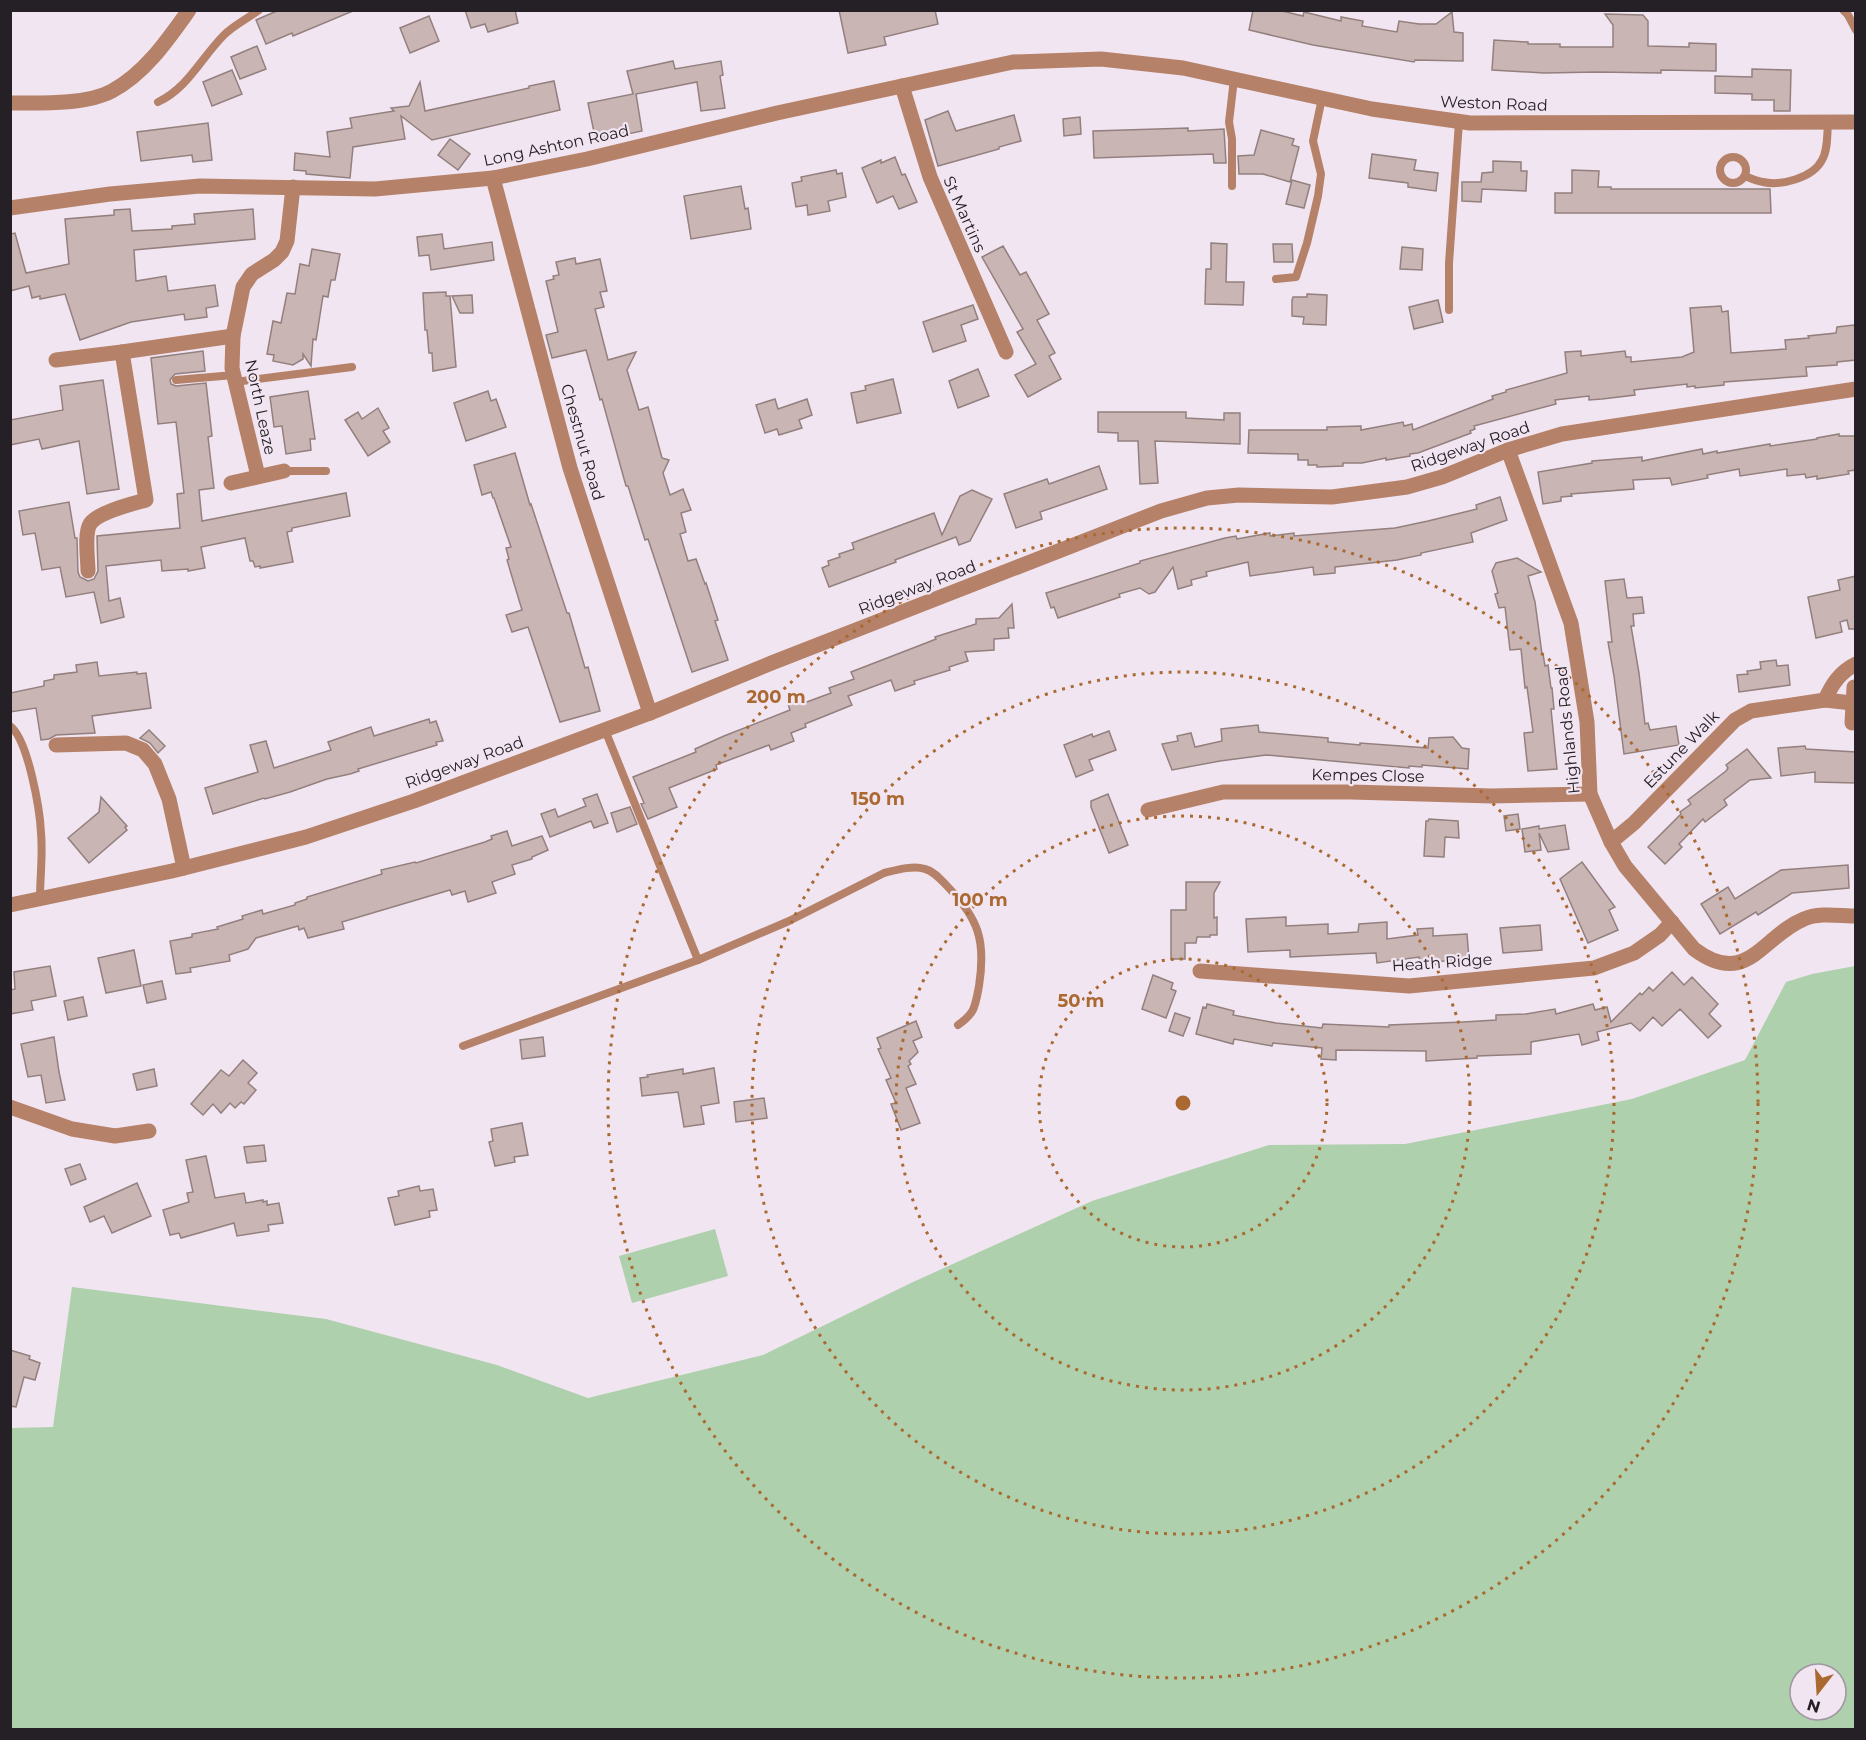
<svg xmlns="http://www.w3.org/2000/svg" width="1866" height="1740" viewBox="0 0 1866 1740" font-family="Montserrat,sans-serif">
	<rect width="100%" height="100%" fill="#f2e5f2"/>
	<!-- green -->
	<g fill="#aed0ac" fill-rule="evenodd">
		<path d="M1855 966V1729H11V1428L53 1427 72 1287 326 1319 497 1365 588 1398 763 1355 913 1282 1092 1201 1269 1145 1405 1144 1632 1099 1745 1060 1786 982 1812 974ZM1800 1674H1836V1710H1800Z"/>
		<path d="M715 1229 728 1276 632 1303 619 1256Z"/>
	</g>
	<!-- building -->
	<g fill="#c9b5b3" stroke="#93807e" stroke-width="1.5">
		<path d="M279 10H353V11L293 36 292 33 266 44 256 20Z"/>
		<path d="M465 10H515L518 23 488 32 485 24 471 28Z"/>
		<path d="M839 10H935L938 24 884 37 886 45 848 53Z"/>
		<path d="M1253 10H1278L1303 16 1304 12 1341 21V17L1363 21 1362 26 1397 32 1399 21 1419 24H1436L1452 12 1454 32 1463 33V61L1415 60 1414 62 1313 45 1249 30Z"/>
		<path d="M1605 14 1643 15 1648 21V46L1689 47V43L1716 44V71L1661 70V73L1597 72 1544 73 1492 70 1494 40 1528 42V44H1560V47H1613V25Z"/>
		<path d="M429 16 439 41 410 53 400 28Z"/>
		<path d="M257 46 266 69 240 79 231 57Z"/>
		<path d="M673 61 675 69 721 61 723 75 720 76 725 108 701 111 697 82 636 94 642 131 613 137 614 139 596 142 588 103 633 94 627 71Z"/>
		<path d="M1752 69 1791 70 1790 111H1774V100H1752V94L1715 93V76L1752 77Z"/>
		<path d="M232 70 242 94 212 106 203 82Z"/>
		<path d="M554 81 560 110 432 140 401 116 405 139 353 147 350 178 306 174V171L294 170 295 153 330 157 327 132 352 128 350 118 394 111 391 108 409 106 420 82 425 111 529 88V86Z"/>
		<path d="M948 111 956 131 1014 115 1021 141 999 147V149L938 166 925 120Z"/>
		<path d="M1080 117 1081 134 1064 136 1063 119Z"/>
		<path d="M208 123 212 160 193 162 192 155 141 161 137 132Z"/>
		<path d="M1188 128V131L1224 129 1226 163H1214L1213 154 1094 158 1093 131Z"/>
		<path d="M1261 130 1294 139 1292 145 1299 147 1290 182 1263 174H1239L1238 156 1254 155Z"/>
		<path d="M450 139 470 154 458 170 438 155Z"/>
		<path d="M1372 154 1416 160 1414 170 1438 173 1436 191 1408 187V183L1369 178Z"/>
		<path d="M895 157 902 175 905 174 917 202 899 209 893 196 877 203 862 168 881 160V163Z"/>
		<path d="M1493 161 1521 162V171H1527L1526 191 1482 189 1481 202 1462 201V182H1481L1482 173 1493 172Z"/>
		<path d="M836 170 837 174 842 173 846 197 828 201 830 211 808 215 807 205 796 207 792 183 802 181 801 177Z"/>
		<path d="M1572 170 1599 171 1598 187H1611V189H1770L1771 213H1555V193H1572Z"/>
		<path d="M1292 180 1310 185 1304 208 1286 204Z"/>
		<path d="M741 186 745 209 748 208 751 229 691 239 684 196Z"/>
		<path d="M130 209 132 231 172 229V226L195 224 194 214 253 209 255 239 134 250 136 281 166 276 168 291 215 285 218 306 206 308 207 317 185 320 184 314 131 322 80 340 65 294 40 299V296L32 298 29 286 10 291V234L15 233 26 273 69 264 65 219 114 215V210Z"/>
		<path d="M442 234 444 249 492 242 494 260 431 270 429 255 419 256 417 237Z"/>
		<path d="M1211 243 1227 244 1226 282H1244L1243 305 1205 304 1206 269H1211Z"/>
		<path d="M1273 244H1292L1293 262H1274Z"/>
		<path d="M1003 246 1020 275 1026 272 1049 314 1037 320 1055 353 1049 356 1061 379 1028 397 1015 375 1036 364 1017 332 1023 329 982 257Z"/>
		<path d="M1402 247 1423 249 1422 270 1400 269Z"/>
		<path d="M312 249 340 254 335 280H331L328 297 323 296 316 340 313 339 311 366 303 354V359L293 365 273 361 274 355 267 354 273 321 281 323 287 293 295 294 300 264 309 266Z"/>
		<path d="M575 258 576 264 600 259 607 291 600 292 604 307 595 309 608 360 636 352 627 370 639 410 648 407 662 458 669 460 663 473 670 495 683 489 691 510 681 513 686 532 680 534 688 561 696 559 705 584 706 583 718 620 715 621 728 660 692 672 648 539 645 540 628 486H626L602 399 600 400 586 350 552 358 546 335 558 332 546 281 554 279 553 276 559 275 556 262Z"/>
		<path d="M446 292V296H450L456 367 433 371 432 353H429L427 330H425L423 293Z"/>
		<path d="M1307 294 1327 295 1326 325 1303 324 1304 317 1292 316V300L1293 297H1307Z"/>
		<path d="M472 295 473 313H460L452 296Z"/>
		<path d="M1438 300 1443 322 1414 329 1409 307Z"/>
		<path d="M973 305 978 319 961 325 966 341 933 352 923 322Z"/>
		<path d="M1721 306 1722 312 1728 311 1731 353 1786 349 1785 340 1809 338 1808 336 1836 333 1837 327 1854 325 1856 329V360L1837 362V365L1806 367 1807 376 1724 382V385L1695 388V386L1687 387V384L1634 390 1635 395 1602 399 1589 400V396L1555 400 1556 404 1474 426 1475 429 1470 431 1471 433 1418 453 1410 454V456L1386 460V458L1362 463H1343V466L1317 467V465H1308V460H1298V454L1248 453 1249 430H1327V427L1361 426V430L1403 422 1404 426 1412 424 1413 430 1493 399 1492 396 1506 392V390L1567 373 1565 352 1581 351V356L1625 351 1626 357H1631V362L1682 357 1694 352 1690 308Z"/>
		<path d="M203 351 205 371 175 374 170 380 171 384 176 386 206 383 212 436 208 437 214 488 199 490 202 521 346 493 350 516 292 528V531L287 532 293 562 260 568V566L255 567 253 561H250L245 538 201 547 205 568 188 571V569L162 571 161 560 106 566 109 601 120 598 124 617 101 623 94 592 66 597 60 567 42 570 35 533 23 535 19 511 69 502 75 538H77L78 572 80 577 88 581 94 579 98 571 97 536 180 528 177 494 184 493 176 422 158 424 151 358Z"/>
		<path d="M978 369 989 396 958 408 949 381Z"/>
		<path d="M893 379 901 413 857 423 851 393 866 390 865 386Z"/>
		<path d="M103 380 119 489 87 494 79 441 42 449 39 439 10 445V420L63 410 60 386Z"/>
		<path d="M308 391 315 439H310L311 450 286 454 282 426 274 427 270 397Z"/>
		<path d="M488 391 491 401 496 399 506 427 466 441 454 403Z"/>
		<path d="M775 399 778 409 807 399 812 415 799 420 802 428 779 435 777 429 765 433 756 405Z"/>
		<path d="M378 408 389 428 383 431 390 442 368 456 345 420 358 412 362 419Z"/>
		<path d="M1098 412H1186V418L1224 420V413H1240V444L1155 441 1158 483 1140 484 1138 441H1118V433L1098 432Z"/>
		<path d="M1839 434V436H1856V470L1848 471 1849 474 1817 479V476L1806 478 1805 474 1787 476V469L1740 476 1739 469 1707 475 1708 478 1672 485 1670 478 1633 480 1634 489 1571 494 1572 496 1561 497V501L1543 504 1538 472 1592 463V461L1642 457V461L1702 449 1703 454 1717 451V453L1770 444V446L1817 439V438Z"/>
		<path d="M515 453 530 505 531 504 567 613H569L585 668 588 667 600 711 560 722 528 627 512 632 506 615 522 610 507 560 509 559 506 548 511 547 494 498H493L491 492 482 495 474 465Z"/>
		<path d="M1099 466 1107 489 1040 512 1042 519 1016 528 1004 494 1047 479 1049 484Z"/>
		<path d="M972 490 992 499 970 541 959 545 956 537 895 560 896 562 829 587 822 568 829 565 828 561 840 557 839 554 854 549 852 543 934 513 942 535 960 496Z"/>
		<path d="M1500 497 1507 520 1471 533 1473 542 1421 553V555L1397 560 1335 567V573L1314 575 1313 567 1250 576 1248 562 1206 572 1207 576 1191 580 1192 585 1178 589 1173 567 1155 592 1149 594 1140 588 1119 594 1120 597 1058 618 1054 607 1051 608 1046 593 1140 563V561L1225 538 1236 536 1237 539 1270 533V536L1294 533V536L1306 535 1395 528 1428 521 1477 509 1476 505Z"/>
		<path d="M1517 558 1541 572 1528 576 1535 602 1542 654H1543L1545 666 1548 665 1551 688H1552L1554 709H1551L1557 769 1528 771 1524 733 1533 732 1527 687 1525 688 1521 649 1510 650 1505 607 1499 608 1495 594 1498 593 1492 571 1496 563Z"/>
		<path d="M1856 576V629H1849L1847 620 1840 622 1842 632 1816 638 1808 597 1840 590 1838 580Z"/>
		<path d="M1624 579 1627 598 1642 597 1644 613 1633 614 1634 626H1631L1639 673 1645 724 1648 723 1650 730 1676 726 1679 745 1624 754 1614 676 1608 642H1612L1605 581Z"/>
		<path d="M1012 604 1014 628H1008L1009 638 994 639V650L965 652 968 661 949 667 950 670 914 681 915 684 895 691 891 680 848 696 852 705 805 724 806 727 791 733 794 741 771 750 769 745 716 765 717 769 669 788 677 807 648 819 641 804 644 803 633 777 696 752 695 749 724 736 790 710 788 704 802 699 804 703 831 693 829 688 854 679 851 672 926 643 936 639 935 637 976 624V619L999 618Z"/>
		<path d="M1776 660 1777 666 1788 665 1790 685 1739 692 1737 675 1748 674 1747 671 1761 669 1760 662Z"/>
		<path d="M97 662 99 676 137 672V674L146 673 151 708 92 716 95 733 56 735 49 739 41 740 36 708 10 712V693L44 686V681L54 679V675L77 672 76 665Z"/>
		<path d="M429 719 430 723 436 721 443 741 436 742 437 745 358 769 359 771 350 774 327 779 290 792 265 799 264 798 213 814 205 788 258 772 250 745 266 741 274 768 331 750 328 742 371 727 374 736Z"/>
		<path d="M1258 725 1259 732 1328 738V742L1360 745V743L1428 748 1429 738 1453 737 1462 748 1469 749 1468 769 1422 765V767L1409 766V768L1266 755 1220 761 1172 770 1162 744 1178 741 1177 736 1191 733 1195 747 1222 741 1221 729Z"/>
		<path d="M149 730 165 746 158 753 150 743 140 738Z"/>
		<path d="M1109 731 1116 750 1089 760 1093 770 1076 777 1064 745 1092 734 1093 737Z"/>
		<path d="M1805 746 1806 749 1856 752V783L1815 782V772L1781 776 1778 748Z"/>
		<path d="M1747 749 1771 778 1750 780 1724 800 1727 805 1705 822 1703 819 1679 844 1682 847 1665 864 1648 847 1681 814 1680 812 1691 804 1688 800 1726 771 1728 768 1726 765Z"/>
		<path d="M597 794 608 823 594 828 591 821 550 837 541 814 555 809 558 817 586 806 583 799Z"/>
		<path d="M1108 794 1128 845 1109 853 1091 807V801Z"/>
		<path d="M101 797 127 826 125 827 127 830 89 863 68 838 99 812Z"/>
		<path d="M630 807 637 824 617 832 611 813Z"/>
		<path d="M1518 814 1520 829 1506 831 1504 816Z"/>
		<path d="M1429 819 1458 821 1459 838 1445 837 1444 857 1424 856 1426 821H1428Z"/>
		<path d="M1565 825 1569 849 1548 852 1539 833 1541 850 1525 852 1522 829 1539 826V829Z"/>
		<path d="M507 831 512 846 542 836 548 850 532 857V859L512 865 515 874 492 882 496 893 468 902 465 891 452 895 450 890 342 922 344 929 308 938 304 928 299 930 298 926 256 938 248 949 229 955 230 961 190 968 191 972 176 974 170 941 192 937V934L218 929 217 927 243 919 242 916 262 910 263 914 295 905V903L307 899V897L382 874 381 870 415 862 416 863 485 842 492 839 491 836Z"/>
		<path d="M1582 862 1615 907 1609 910 1618 930 1588 943 1560 879Z"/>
		<path d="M1848 865 1849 888 1792 893 1758 915 1756 912 1720 934 1701 904 1728 887 1735 899 1781 870Z"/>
		<path d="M1186 882H1220L1214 893V918L1217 917V935H1210V937H1197L1196 943H1185V959H1171V910H1186Z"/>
		<path d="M1286 917V926L1328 924V934L1358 932 1359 924 1387 922V939L1418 935 1417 929 1433 928V936L1467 934 1469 959 1420 963 1419 957 1377 963 1376 953 1290 957V950L1248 952 1246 919Z"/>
		<path d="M1540 925 1542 950 1503 953 1500 928Z"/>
		<path d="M134 950 141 986 106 993 98 958Z"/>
		<path d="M50 966 56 996 31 1001 33 1010 10 1014V990L15 989 14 972Z"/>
		<path d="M1672 972 1684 985 1692 977 1718 1004 1709 1014 1721 1026 1708 1038 1680 1009 1662 1026 1653 1017 1640 1031 1631 1023 1597 1032 1599 1040 1582 1045 1579 1034 1531 1042V1054L1477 1056V1058L1426 1061V1051L1336 1050V1060L1321 1059 1322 1048 1273 1043 1272 1046 1234 1039 1233 1044 1196 1034 1203 1007 1206 1008 1207 1004 1234 1011 1233 1015 1276 1023 1322 1028 1323 1024 1389 1027V1025L1463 1022 1496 1020V1015L1526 1014 1555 1009 1556 1014 1593 1004 1595 1010 1607 1007 1611 1022 1640 993 1642 995 1649 987 1653 991Z"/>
		<path d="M1153 975 1173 983 1171 989 1176 991 1166 1018 1142 1009Z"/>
		<path d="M162 981 166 999 147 1003 143 985Z"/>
		<path d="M83 997 87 1016 68 1020 64 1001Z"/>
		<path d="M1175 1013 1190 1018 1183 1036 1169 1031Z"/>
		<path d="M916 1021 922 1037 913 1041 918 1052 909 1061 911 1064 908 1066 916 1084 906 1088 920 1123 901 1130 891 1104 896 1103 886 1080 891 1078 878 1049 881 1048 877 1038Z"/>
		<path d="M54 1037 59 1072 65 1100 46 1103 41 1075 28 1077 21 1044Z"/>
		<path d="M543 1037 545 1056 522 1059 520 1040Z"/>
		<path d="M243 1060 257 1073 248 1083 256 1090 244 1104 241 1102 235 1108 230 1103 221 1113 213 1104 203 1115 191 1104 221 1070 229 1076Z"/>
		<path d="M714 1068 719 1103 701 1106 704 1124 684 1127 678 1092 642 1096 640 1078 648 1077 647 1075 683 1069V1074Z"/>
		<path d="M154 1069 157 1086 137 1090 133 1074Z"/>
		<path d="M764 1098 767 1118 736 1122 734 1102Z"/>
		<path d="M522 1123 528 1155 514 1157 515 1162 495 1166 489 1142 493 1141 491 1129Z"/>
		<path d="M264 1145 266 1161 247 1163 244 1147Z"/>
		<path d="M206 1156 215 1198 244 1193 246 1203 263 1200V1202L267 1201V1205L279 1203 283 1223 268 1225 269 1231 237 1236 234 1223 181 1238 179 1233 170 1235 163 1210 189 1202 187 1193 193 1192 186 1160Z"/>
		<path d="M80 1164 86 1179 71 1185 65 1169Z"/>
		<path d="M137 1183 151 1216 112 1233 104 1216 90 1222 84 1207Z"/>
		<path d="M419 1186 420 1191 433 1189 437 1210 429 1211 430 1217 395 1225 388 1198 399 1196 398 1191Z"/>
		<path d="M10 1350 30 1356 29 1359 40 1363 35 1380 24 1377 16 1407 10 1406Z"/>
	</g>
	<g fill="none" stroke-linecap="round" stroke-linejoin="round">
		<!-- service -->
		<g stroke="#b58269" stroke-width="8">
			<path d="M1843 10 1848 15 1856 30"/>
			<path d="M158 102C188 88 201 58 224 35 234 25 247 19 259 10"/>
			<circle cx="1733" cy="170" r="13"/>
			<path d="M1745 176C1750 178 1757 181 1763 182 1781 186 1813 178 1822 160 1828 150 1827 135 1828 123"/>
			<path d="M1232 186V139L1229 122 1234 79"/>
			<path d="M1276 279 1296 277 1307 243 1318 196 1321 174 1313 141 1322 98"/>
			<path d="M1449 310V263L1459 122"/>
			<path d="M176 380 234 375"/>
			<path d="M235 382 352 367"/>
			<path d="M284 471H326"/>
			<path d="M10 726C28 739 40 810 41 833 43 854 40 877 40 899"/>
			<path d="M698 960 789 921 884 873C896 870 913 865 925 869 934 871 941 880 947 886 979 919 986 941 979 986 975 1007 975 1013 958 1025"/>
			<path d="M463 1046 698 960 605 730"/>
		</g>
		<!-- minor -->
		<g stroke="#b58269" stroke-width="15">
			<path d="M902 86 930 177 1006 352"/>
			<path d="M10 103C40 103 86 105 112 91 145 73 167 41 189 10"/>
			<path d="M493 178 570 468 650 713"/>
			<path d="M56 360 122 352"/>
			<path d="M1508 450 1571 623 1587 722 1590 794 1611 842 1625 866 1694 949C1747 989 1762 936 1804 919 1819 912 1840 916 1856 916"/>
			<path d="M258 476 232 368 233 336 243 287 252 274 274 260 282 252 287 241 293 187"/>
			<path d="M231 483 284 471"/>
			<path d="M88 571C88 559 84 534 90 524 98 512 132 504 146 500L122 352 233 336"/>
			<path d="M1852 703 1825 700C1832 684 1840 672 1856 664"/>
			<path d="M1852 723 1854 687"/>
			<path d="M56 745 126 743 143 750 155 764 169 799 184 868"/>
			<path d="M1148 810 1223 792H1351L1492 796 1590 794"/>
			<path d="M1611 842 1634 823 1735 720 1751 711 1825 700"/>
			<path d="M10 905 172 871 306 837 414 801 650 713 774 662 1161 511 1207 498 1239 495 1332 497 1407 487 1442 477 1508 450 1562 434 1856 389"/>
			<path d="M1200 971 1409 986 1594 968 1634 953 1660 935 1672 922"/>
			<path d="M10 1107 72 1129 115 1136 149 1131"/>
		</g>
		<!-- tertiary -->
		<path stroke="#b58269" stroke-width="15" d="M10 208 110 194 200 186 375 189 493 178 587 159 777 113 1013 62 1101 59 1183 68 1372 109 1470 123 1856 122"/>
	</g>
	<!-- distance rings -->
	<g fill="none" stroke="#a96931" stroke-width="3" stroke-dasharray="3 6">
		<circle cx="1183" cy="1103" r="144"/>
		<circle cx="1183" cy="1103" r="287"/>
		<circle cx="1183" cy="1103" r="431"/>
		<circle cx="1183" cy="1103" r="575"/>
	</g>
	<g text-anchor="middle" stroke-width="4.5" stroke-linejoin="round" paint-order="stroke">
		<!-- street labels -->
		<g font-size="16" fill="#252025" stroke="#f2e5f2">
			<text transform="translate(1494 103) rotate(2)" y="6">Weston Road</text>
			<text transform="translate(556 145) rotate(-12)" y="6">Long Ashton Road</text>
			<text transform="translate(965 214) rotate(66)" y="6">St Martins</text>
			<text transform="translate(261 407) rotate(78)" y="6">North Leaze</text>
			<text transform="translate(583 442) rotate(74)" y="6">Chestnut Road</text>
			<text transform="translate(1470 446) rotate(-19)" y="6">Ridgeway Road</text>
			<text transform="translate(917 587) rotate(-21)" y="6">Ridgeway Road</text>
			<text transform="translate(1567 730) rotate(-96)" y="6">Highlands Road</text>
			<text transform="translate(1681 749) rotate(-46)" y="6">Estune Walk</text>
			<text transform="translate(464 762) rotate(-20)" y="6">Ridgeway Road</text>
			<text transform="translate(1368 775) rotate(1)" y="6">Kempes Close</text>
			<text transform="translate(1442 962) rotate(-4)" y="6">Heath Ridge</text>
		</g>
	</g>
	<circle cx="1183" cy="1103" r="9" fill="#a96931" stroke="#f2e5f2" stroke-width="3"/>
	<g font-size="18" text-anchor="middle" font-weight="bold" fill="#a96931" stroke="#f2e5f2" stroke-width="4.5" stroke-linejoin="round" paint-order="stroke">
		<text x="776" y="703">200 m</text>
		<text x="878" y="805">150 m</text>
		<text x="980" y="906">100 m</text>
		<text x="1081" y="1007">50 m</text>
	</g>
	<!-- border -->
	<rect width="1866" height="1740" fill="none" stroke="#252025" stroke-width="24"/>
	<!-- north arrow -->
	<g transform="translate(1818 1692) rotate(197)"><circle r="28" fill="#f2e5f2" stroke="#a096a0" stroke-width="1.5"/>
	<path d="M0-4.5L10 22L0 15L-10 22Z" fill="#a96931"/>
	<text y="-9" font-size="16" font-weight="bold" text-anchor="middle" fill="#252025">N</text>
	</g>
</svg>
